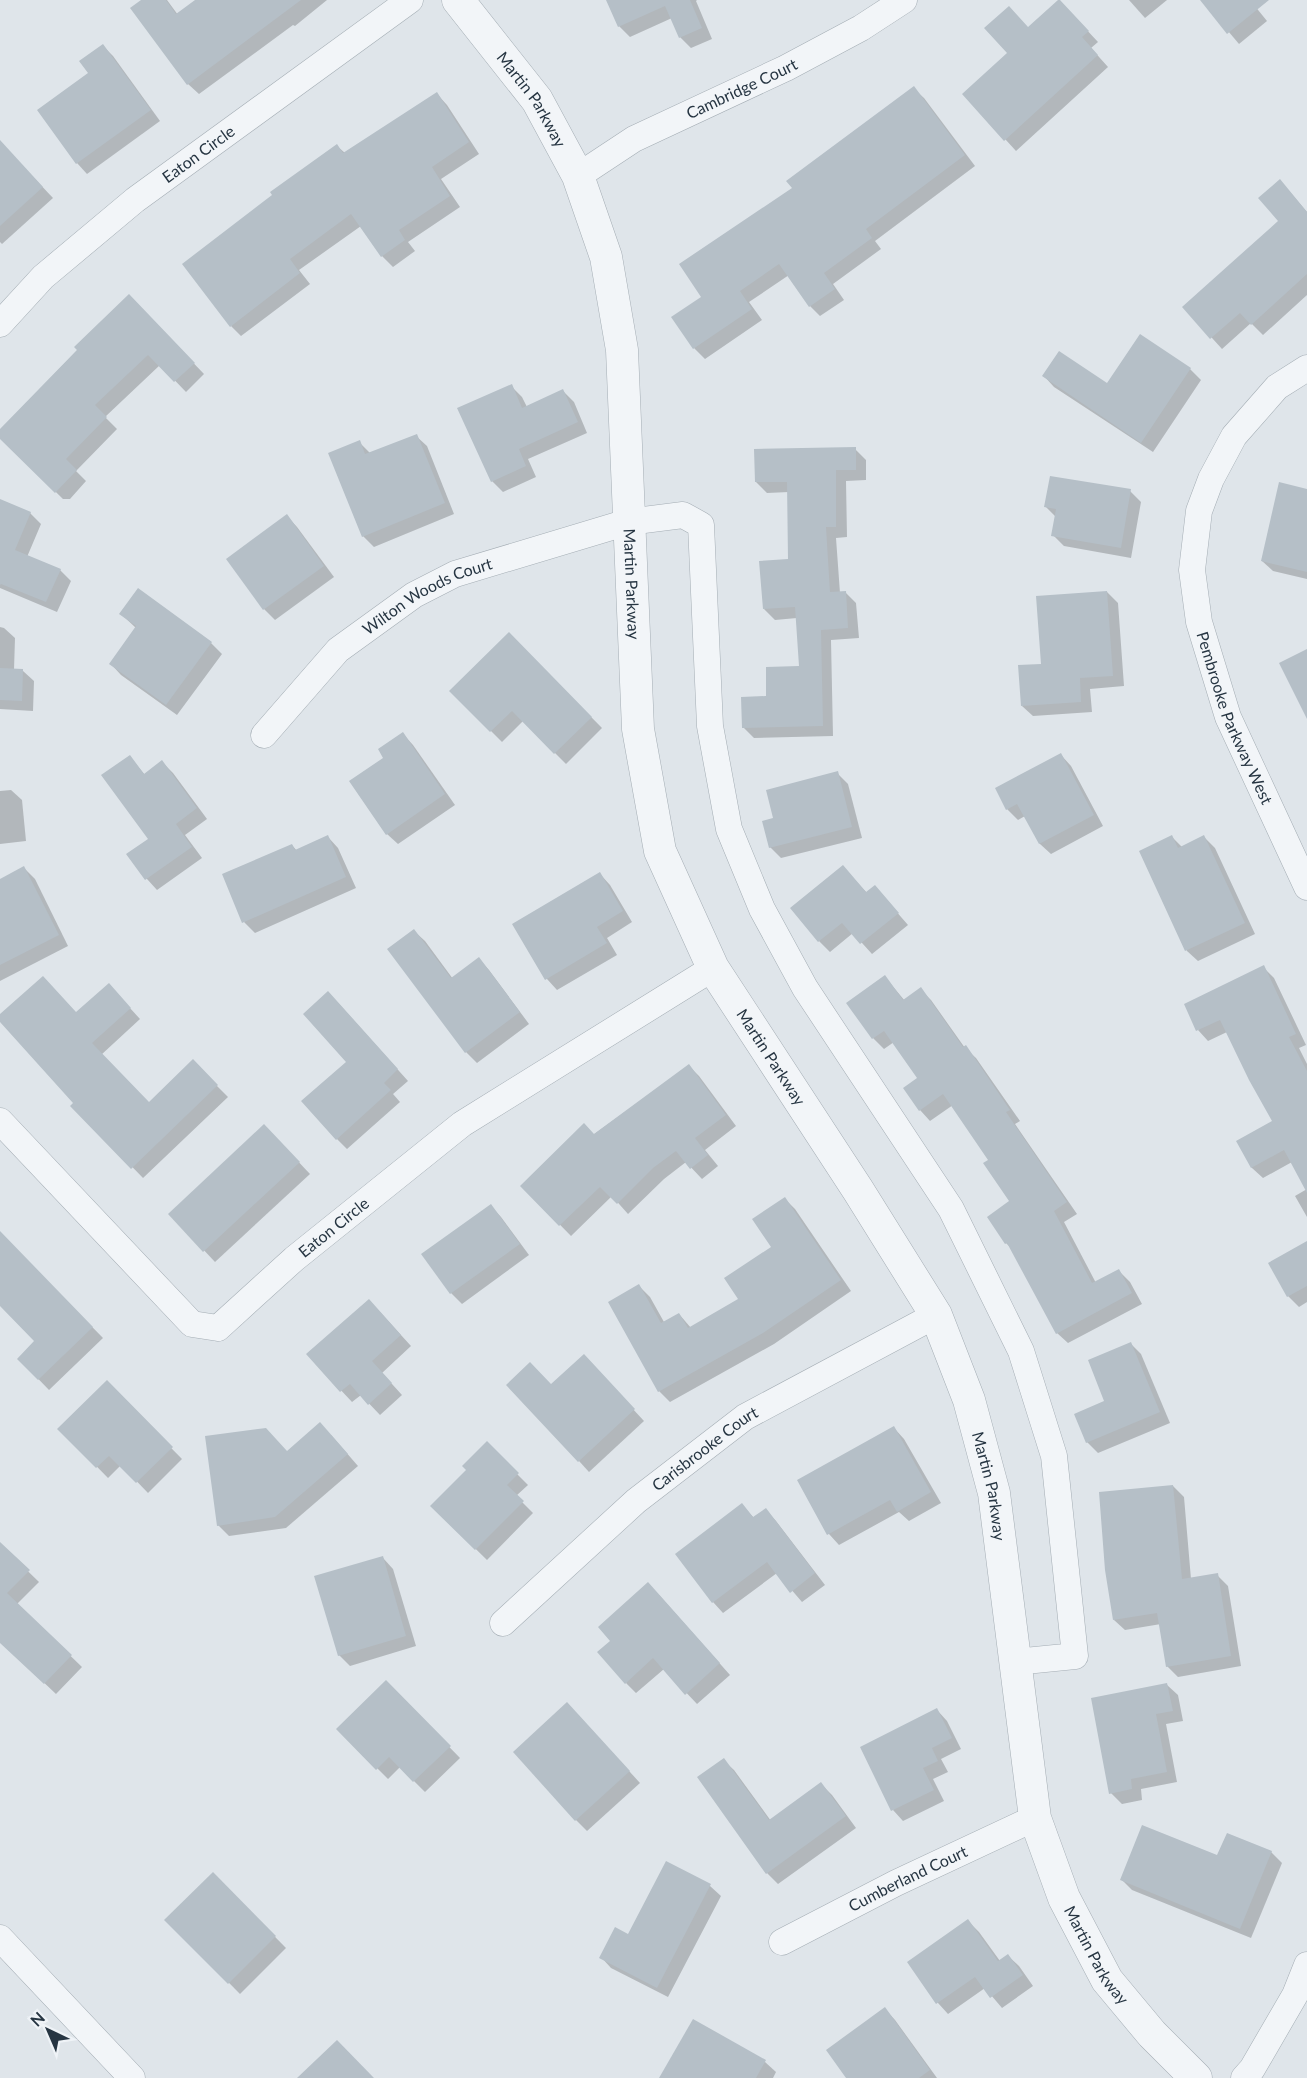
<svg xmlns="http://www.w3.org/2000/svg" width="1307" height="2078" viewBox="0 0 1307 2078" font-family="Lato,sans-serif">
	<rect width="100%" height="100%" fill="#dfe5ea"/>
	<!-- shadow -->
	<g fill="#0003">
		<path d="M143 0H167L178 15 198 0H327L295 26 293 25 199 94 188 84Z"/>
		<path d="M608 0H697L696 1 712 39 691 48 680 37 672 18 630 37 619 26Z"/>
		<path d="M1129 0H1167L1145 18Z"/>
		<path d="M1202 0H1250L1267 21 1239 44Z"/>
		<path d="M1070 12 1098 42 1091 48 1108 67 1016 151 964 94 1009 53 1028 29Z"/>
		<path d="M103 46 113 56 160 121 87 174 77 163 90 74Z"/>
		<path d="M913 88 924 98 975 166 875 241 881 249 833 284 844 300 820 316 810 306 789 275 749 302 762 320 705 359 694 348 703 297Z"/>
		<path d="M437 94 447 105 479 154 441 179 460 207 408 242 415 251 393 267 382 256 361 226 299 270 310 284 241 336 231 326 337 146 345 153Z"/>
		<path d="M0 142 53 198 2 244 0 242Z"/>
		<path d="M1290 192 1307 212V295L1263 335 1251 323 1222 349 1184 307 1280 221Z"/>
		<path d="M129 296 204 374 186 392 160 365 105 417 117 429 76 471 86 481 70 499H63L0 437V431Z"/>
		<path d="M1190 369 1201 380 1153 452 1054 387 1044 376 1108 385Z"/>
		<path d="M511 386 522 397 527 407 563 391 574 402 587 433 528 459 536 477 503 492 492 481Z"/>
		<path d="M416 436 427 446 454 514 374 547 363 536 359 442 371 454Z"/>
		<path d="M855 449 866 460V480L846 481 847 537 836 538 840 593 845 592 856 603 859 638 831 640 833 736 754 738 743 727 768 697 801 667 797 618 775 620 764 609 789 561V492L767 493 756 482Z"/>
		<path d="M1307 490V579L1273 571 1262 561Z"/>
		<path d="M1130 491 1141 502 1131 558 1064 546 1053 535 1056 517 1046 507Z"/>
		<path d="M0 501 30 513 41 524 27 557 60 570 71 581 57 612 0 588Z"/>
		<path d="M287 516 297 527 334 577 275 620 264 609 228 559Z"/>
		<path d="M138 590 211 643 222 654 177 715 121 675 111 664 136 628 121 614Z"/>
		<path d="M1107 592 1118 603 1124 686 1090 689 1092 712 1033 716 1022 706Z"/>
		<path d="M0 627 4 628 15 638 14 670 23 671 34 681 33 711 0 709Z"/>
		<path d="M509 634 602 728 566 764 523 721 502 742 451 691Z"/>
		<path d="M403 734 413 745 455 805 398 844 387 834 385 758Z"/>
		<path d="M1061 755 1071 766 1103 826 1051 854 1040 844 1025 816 1018 820 1007 809Z"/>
		<path d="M130 757 145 775 162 762 173 773 207 819 185 835 202 858 157 890 147 879 128 854 150 839Z"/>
		<path d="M837 773 848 784 862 838 781 858 770 847 774 819Z"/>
		<path d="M11 790 22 800 26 841 0 844V791Z"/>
		<path d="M328 837 338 848 356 888 255 933 244 922 292 845 297 851Z"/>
		<path d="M1172 837 1182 847 1204 837 1215 848 1255 934 1198 961 1187 951 1141 852Z"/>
		<path d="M843 867 867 893 875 887 908 925 872 954 853 933 830 952 819 941Z"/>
		<path d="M24 868 35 879 68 946 0 981V880Z"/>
		<path d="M600 874 610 885 632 922 607 938 617 955 557 990 547 979 514 925Z"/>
		<path d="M414 931 425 941 453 979 479 959 489 970 529 1024 477 1063 466 1052 389 949Z"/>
		<path d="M1263 967 1274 978 1306 1045 1299 1048 1307 1064V1217L1295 1196 1307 1189 1292 1162 1263 1178 1252 1168 1238 1141 1274 1122 1227 1032 1208 1041 1198 1030Z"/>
		<path d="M885 977 905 1001 920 989 931 1000 965 1048 976 1058 1020 1121 1015 1124 1077 1214 1064 1222 1096 1283 1119 1271 1130 1282 1142 1304 1068 1343 1057 1333 1012 1249 1006 1243 1011 1201 990 1160 953 1105 930 1121 920 1110 919 1079 894 1042 884 1049 873 1038Z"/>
		<path d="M119 996 140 1019 101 1055 149 1104 193 1062 228 1097 143 1178 73 1106 76 1103 0 1020V1016L76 1014Z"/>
		<path d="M339 1004 408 1081 393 1094 400 1102 347 1149 337 1139 348 1062Z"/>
		<path d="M689 1066 699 1076 736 1126 705 1150 718 1166 702 1179 686 1162 664 1179 628 1214 612 1196 571 1236 522 1186Z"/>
		<path d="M275 1137 310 1174 215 1262 170 1214Z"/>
		<path d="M784 1198 795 1209 851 1291 774 1344 670 1402 659 1391 639 1286 650 1297 664 1322 679 1314 691 1328 740 1300 773 1247Z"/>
		<path d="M491 1206 501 1217 529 1255 462 1304 451 1293 423 1255Z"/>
		<path d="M0 1233 103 1338 49 1390 19 1359 36 1341 0 1304Z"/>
		<path d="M1307 1242V1302L1299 1307 1288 1296Z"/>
		<path d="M380 1312 411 1346 382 1373 402 1395 380 1415 361 1395 352 1402 308 1355Z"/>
		<path d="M1131 1344 1141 1354 1170 1423 1098 1453 1087 1442Z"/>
		<path d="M594 1367 644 1421 589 1472 579 1461Z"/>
		<path d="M107 1383 182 1459 148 1493 121 1465 108 1478 60 1429Z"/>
		<path d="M894 1428 904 1439 941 1503 909 1521 899 1512 839 1545 829 1534 799 1481Z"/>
		<path d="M331 1435 358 1466 286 1528 229 1536 218 1525Z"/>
		<path d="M487 1444 528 1485 516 1496 533 1513 487 1560 432 1506 468 1470Z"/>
		<path d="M1173 1486 1184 1497 1191 1579 1217 1575 1228 1586 1241 1666 1178 1677 1167 1666 1161 1624 1125 1630 1114 1620Z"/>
		<path d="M742 1505 754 1518 766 1510 776 1521 825 1585 802 1602 777 1573 723 1613 713 1602Z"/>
		<path d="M6 1550 39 1582 17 1604 82 1667 56 1694 0 1641V1556Z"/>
		<path d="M383 1558 393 1569 416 1646 350 1666 339 1655Z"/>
		<path d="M659 1595 730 1675 697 1704 664 1669 636 1693 626 1683Z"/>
		<path d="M386 1682 460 1758 425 1792 400 1767 388 1779 338 1729Z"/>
		<path d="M1167 1685 1178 1695 1183 1721 1166 1724 1177 1782 1141 1789 1142 1800 1122 1804 1111 1793Z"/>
		<path d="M937 1710 947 1721 961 1749 941 1759 948 1772 933 1779 944 1801 903 1821 893 1810Z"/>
		<path d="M578 1715 640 1783 587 1831 576 1820Z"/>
		<path d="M723 1760 734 1770 771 1821 821 1784 832 1795 856 1828 778 1884 767 1873 699 1778Z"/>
		<path d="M1271 1852 1282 1863 1251 1938 1132 1890 1122 1880 1218 1857Z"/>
		<path d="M667 1863 710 1886 721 1896 668 1997 611 1968 601 1957 628 1936Z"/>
		<path d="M213 1874 286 1948 240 1994 167 1920Z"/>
		<path d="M968 1921 979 1932 1000 1961 1008 1956 1019 1966 1033 1986 1002 2008 985 1988 948 2014 938 2003 909 1963Z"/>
		<path d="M885 2009 895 2020 937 2078H848Z"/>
		<path d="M765 2062 776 2072 773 2078H661Z"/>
	</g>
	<!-- building -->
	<g fill="#b5bfc7">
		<path d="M141 0H166L176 14 195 0H301L187 85 130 8Z"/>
		<path d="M606 0H690L702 28 679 38 665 6 618 27Z"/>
		<path d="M1058 0H1060L1089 31 1082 37 1098 55 1004 141 962 94 1007 53 984 28 1009 6 1028 27Z"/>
		<path d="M1200 0H1269L1227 34Z"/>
		<path d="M103 44 151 110 76 164 37 110 88 73 79 61Z"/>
		<path d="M914 86 965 155 866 229 872 238 824 273 835 289 809 307 779 264 740 291 752 309 693 349 671 317 701 297 679 264 792 188 786 181Z"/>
		<path d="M437 92 469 142 432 167 450 196 399 230 405 240 381 257 351 214 290 259 300 273 230 327 182 264 272 195 270 192 337 144 343 153Z"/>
		<path d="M0 140 43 187 0 226Z"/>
		<path d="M1280 179 1307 212V274L1251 325 1240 313 1210 339 1182 307 1278 221 1258 198Z"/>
		<path d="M129 294 195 363 174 382 148 355 95 405 107 417 66 459 77 470 55 493 0 439V429L77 350 74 347Z"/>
		<path d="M1140 334 1191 368 1141 443 1042 376 1059 351 1107 383Z"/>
		<path d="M512 384 522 408 563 389 578 422 519 449 526 466 491 482 457 408Z"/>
		<path d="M417 434 445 503 362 537 328 453 360 440 365 454Z"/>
		<path d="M856 447V470H836V527H826L830 592 846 591 848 628 821 630 823 726 742 728 741 697 766 696V667L799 666 795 607 763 609 759 561 788 559 787 482H755L754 449Z"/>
		<path d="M1050 476 1131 489 1121 548 1051 536 1056 509 1044 507Z"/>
		<path d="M1279 482 1307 489V572L1261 561Z"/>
		<path d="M0 499 31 512 15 550 61 569 46 602 1 584 0 585Z"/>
		<path d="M287 514 324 566 263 610 226 559Z"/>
		<path d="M138 588 212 642 166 705 109 664 136 626 119 614Z"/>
		<path d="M1107 591 1113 676 1080 678 1081 702 1021 706 1018 665 1041 664 1036 596Z"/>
		<path d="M509 632 592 717 554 754 512 711 490 732 449 691Z"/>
		<path d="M1307 649V719L1279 663Z"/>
		<path d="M0 668 23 669 22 701 0 700Z"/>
		<path d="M403 732 445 794 386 835 349 781 383 758 378 749Z"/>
		<path d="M1061 753 1094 815 1039 844 1017 804 1006 810 995 788Z"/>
		<path d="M130 755 144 774 162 760 197 808 176 824 192 847 145 880 126 854 148 839 101 775Z"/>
		<path d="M838 771 852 827 769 848 762 821 773 818 766 790Z"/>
		<path d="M328 835 346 877 242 923 222 874 292 844 295 850Z"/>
		<path d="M1172 835 1178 848 1204 835 1245 923 1185 951 1139 851Z"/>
		<path d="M843 865 866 892 875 885 899 913 860 944 842 923 818 942 790 908Z"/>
		<path d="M24 866 59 935 0 965V879Z"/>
		<path d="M600 872 623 911 597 927 607 943 545 980 512 924Z"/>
		<path d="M414 929 451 978 479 957 520 1012 465 1053 387 949Z"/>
		<path d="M1264 965 1296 1034 1289 1037 1307 1071V1193L1284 1150 1251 1168 1236 1141 1272 1121 1249 1080 1220 1020 1196 1031 1184 1004Z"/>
		<path d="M885 975 903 1000 921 987 963 1047 966 1045 1010 1110 1006 1112 1067 1202 1054 1211 1092 1283 1119 1269 1132 1293 1056 1334 1007 1243 1005 1244 987 1217 1009 1201 983 1163 988 1160 943 1094 919 1111 903 1088 917 1078 884 1031 872 1039 846 1003Z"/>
		<path d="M43 976 76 1012 109 983 131 1008 92 1043 149 1102 193 1059 218 1085 131 1169 70 1106 73 1103 0 1022V1014Z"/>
		<path d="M328 991 398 1069 384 1083 391 1090 336 1140 301 1101 346 1062 303 1014Z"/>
		<path d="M689 1064 726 1115 695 1138 708 1155 690 1169 676 1151 653 1168 617 1204 600 1187 559 1226 520 1186 584 1123 594 1134Z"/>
		<path d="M264 1124 300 1162 203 1252 168 1214Z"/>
		<path d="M785 1197 841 1280 763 1333 658 1392 608 1302 639 1284 661 1323 679 1313 688 1328 738 1299 724 1278 771 1247 752 1219Z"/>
		<path d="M491 1204 520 1244 450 1294 421 1254Z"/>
		<path d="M0 1231 93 1327 38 1380 17 1359 34 1341 0 1306Z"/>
		<path d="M1307 1241V1286L1287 1297 1268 1263Z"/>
		<path d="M369 1299 401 1335 372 1361 392 1383 368 1405 350 1384 340 1392 306 1354Z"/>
		<path d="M1131 1342 1160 1412 1086 1443 1074 1414 1104 1401 1088 1360Z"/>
		<path d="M584 1354 635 1409 578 1462 506 1385 530 1362 551 1384Z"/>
		<path d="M107 1380 173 1447 136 1483 109 1456 96 1468 57 1429Z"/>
		<path d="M320 1422 348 1454 275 1517 217 1526 205 1436 266 1428 287 1451Z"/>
		<path d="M894 1426 931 1492 897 1512 890 1500 827 1535 797 1480Z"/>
		<path d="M487 1441 519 1473 507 1485 524 1501 475 1550 430 1506 466 1470 462 1466Z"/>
		<path d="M1173 1485 1182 1579 1218 1573 1231 1656 1166 1667 1157 1613 1113 1620 1105 1570 1099 1492Z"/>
		<path d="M742 1503 753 1517 766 1508 815 1573 790 1593 767 1562 712 1603 675 1554Z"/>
		<path d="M0 1542 30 1570 7 1593 72 1655 44 1684 0 1643Z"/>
		<path d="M383 1556 406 1636 338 1656 314 1576Z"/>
		<path d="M648 1582 720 1663 685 1695 653 1658 625 1684 597 1652 610 1641 598 1627Z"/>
		<path d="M386 1680 451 1746 413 1782 389 1757 376 1770 336 1729Z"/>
		<path d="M1167 1683 1173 1711 1156 1714 1167 1772 1131 1779 1132 1789 1109 1794 1091 1698Z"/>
		<path d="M567 1702 630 1771 575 1821 513 1752Z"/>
		<path d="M937 1708 952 1738 932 1748 938 1761 923 1768 934 1790 891 1811 860 1747Z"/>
		<path d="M724 1758 769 1820 821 1782 846 1816 766 1874 697 1777Z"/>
		<path d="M1142 1825 1217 1855 1227 1833 1272 1851 1240 1929 1120 1880Z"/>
		<path d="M666 1861 711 1884 657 1988 599 1958 615 1927 628 1934Z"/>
		<path d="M213 1872 276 1936 228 1984 164 1920Z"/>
		<path d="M968 1919 998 1961 1008 1954 1023 1975 990 1998 975 1977 936 2004 907 1962Z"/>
		<path d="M885 2007 930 2070 919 2078H846L826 2050Z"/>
		<path d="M693 2019 766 2060 756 2078H659Z"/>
		<path d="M337 2040 374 2078H297Z"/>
	</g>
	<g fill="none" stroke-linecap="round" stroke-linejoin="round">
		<!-- minor casing -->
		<g stroke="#a4adb4" stroke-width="27">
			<g id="minor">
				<path id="s1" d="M578 176 634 139 786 68 861 28 904 0"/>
				<path id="s2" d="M0 324 43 277 135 200 410 0"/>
				<path id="s3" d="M1307 368 1277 387 1234 436 1211 479 1199 511 1192 570 1199 622 1228 717 1307 887"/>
				<path id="s4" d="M264 735 338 650 414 595 455 574 628 522 683 515 701 525 710 726 729 829 762 909 805 988 951 1209 1021 1351 1054 1456 1075 1656 1015 1662"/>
				<path id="s5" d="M0 1121 192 1324 218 1328 294 1259 462 1124 713 968"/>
				<path id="s6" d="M503 1623 636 1501 745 1417 936 1315"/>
				<path d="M0 1938 132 2078"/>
				<path id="s7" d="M782 1942 896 1883 1035 1818"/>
				<path d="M1244 2078 1252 2069 1295 1995 1307 1965"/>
			</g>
		</g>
		<!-- tertiary casing -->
		<g stroke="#a4adb4" stroke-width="33">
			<g id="tertiary">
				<path id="s8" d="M458 0 537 100 578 176 606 257 622 350 638 729 660 851 713 968 858 1190 936 1315 969 1400 994 1493 1035 1818 1064 1898 1107 1980 1152 2034 1196 2078"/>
			</g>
		</g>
		<!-- minor -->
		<use href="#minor" stroke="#f2f5f8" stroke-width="26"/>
		<!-- tertiary -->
		<use href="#tertiary" stroke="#f2f5f8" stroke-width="32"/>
	</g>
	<g text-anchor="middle" stroke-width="4.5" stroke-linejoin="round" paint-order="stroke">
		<!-- street labels -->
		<g font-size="16" fill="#263542" stroke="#eff3f7">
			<text dy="6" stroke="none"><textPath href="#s1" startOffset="186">Cambridge Court</textPath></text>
			<text dy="6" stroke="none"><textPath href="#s8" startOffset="124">Martin Parkway</textPath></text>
			<text dy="6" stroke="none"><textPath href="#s2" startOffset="262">Eaton Circle</textPath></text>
			<text dy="6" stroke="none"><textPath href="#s8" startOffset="628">Martin Parkway</textPath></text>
			<text dy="6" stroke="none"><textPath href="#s4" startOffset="218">Wilton Woods Court</textPath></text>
			<text dy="6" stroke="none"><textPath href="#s3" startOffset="398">Pembrooke Parkway West</textPath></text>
			<text dy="6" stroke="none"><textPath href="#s8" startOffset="1132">Martin Parkway</textPath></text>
			<text dy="6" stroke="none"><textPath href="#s5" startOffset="459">Eaton Circle</textPath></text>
			<text dy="6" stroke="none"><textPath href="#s6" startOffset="267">Carisbrooke Court</textPath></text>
			<text dy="6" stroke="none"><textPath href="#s8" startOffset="1618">Martin Parkway</textPath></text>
			<text dy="6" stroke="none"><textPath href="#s7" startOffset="141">Cumberland Court</textPath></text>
			<text dy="6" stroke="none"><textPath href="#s8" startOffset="2104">Martin Parkway</textPath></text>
		</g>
	</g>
	<!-- north arrow -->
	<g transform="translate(48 2030) rotate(316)" stroke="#eff3f7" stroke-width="4.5" paint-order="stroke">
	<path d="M0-4.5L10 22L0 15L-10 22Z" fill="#263542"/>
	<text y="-9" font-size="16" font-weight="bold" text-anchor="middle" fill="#263542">N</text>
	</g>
</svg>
